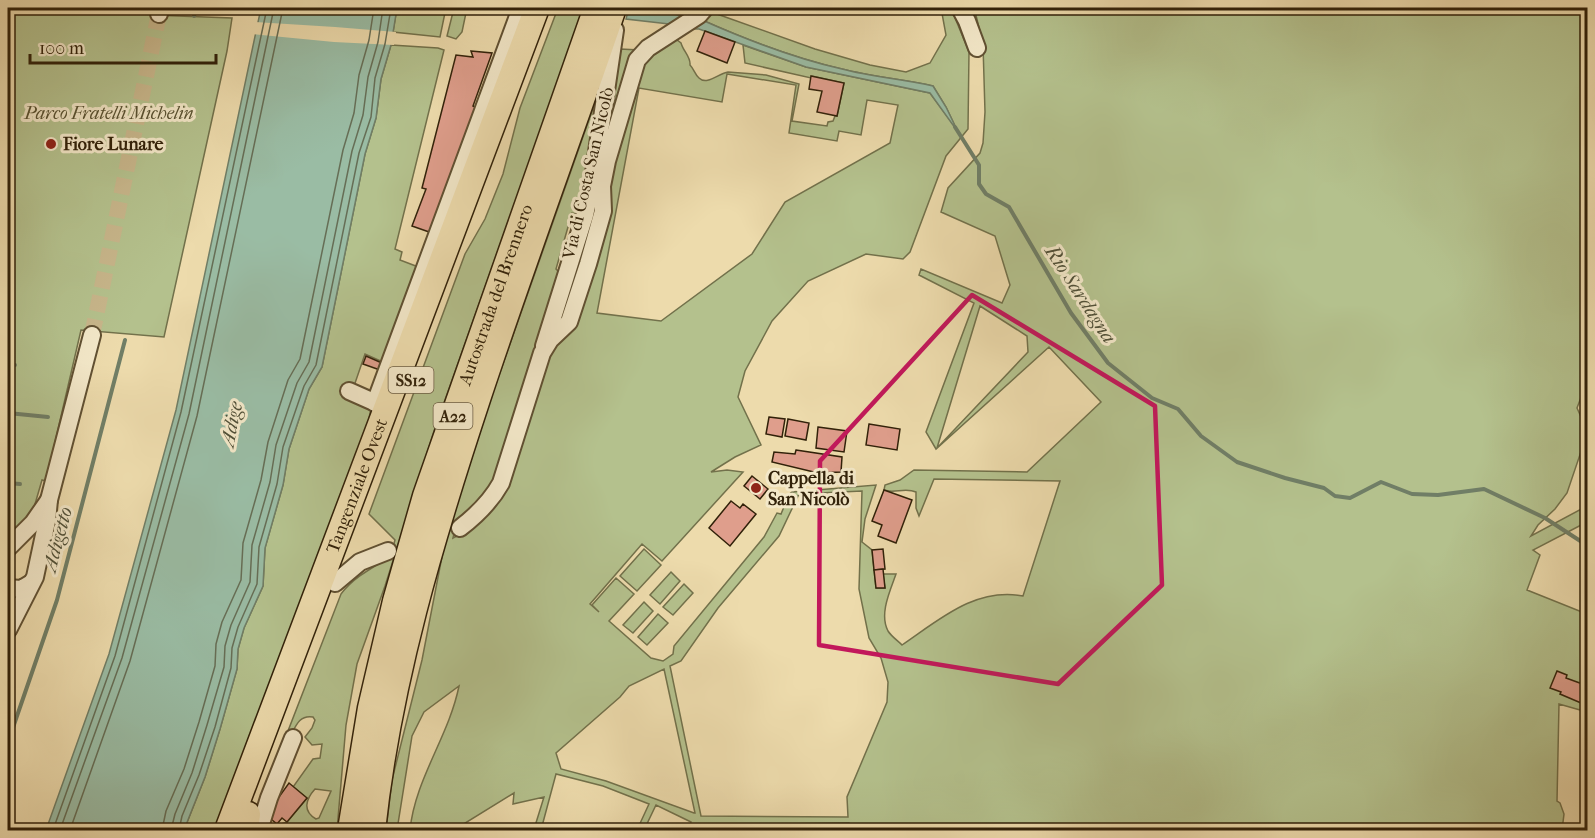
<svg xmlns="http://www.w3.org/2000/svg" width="1595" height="838" viewBox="0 0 1595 838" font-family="'IM FELL French Canon',serif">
	<rect width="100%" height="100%" fill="#eddbac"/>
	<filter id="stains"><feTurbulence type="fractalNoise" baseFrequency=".00333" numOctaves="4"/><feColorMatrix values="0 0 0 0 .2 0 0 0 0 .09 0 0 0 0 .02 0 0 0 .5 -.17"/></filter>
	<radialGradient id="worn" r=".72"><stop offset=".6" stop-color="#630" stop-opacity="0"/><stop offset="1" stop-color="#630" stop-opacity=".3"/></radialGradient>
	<!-- green -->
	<g fill="#b4c18d" stroke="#72714b" stroke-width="1.5" fill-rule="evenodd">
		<path d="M8 8H152L151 15 232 18 227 51 164 337 81 330 46 481 42 480 33 511 8 539Z"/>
		<path d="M397 8H446L440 37 393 32Z"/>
		<path d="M454 8H467L462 32 456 39 447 36Z"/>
		<path d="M558 8H584L434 431 385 586 357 664 346 725 337 830H264L287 822 307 798 293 787 313 759 320 758 322 744 312 745 305 737 312 728 315 720 313 717C301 715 297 723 292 733L288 731 341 594C354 577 372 568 390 557L395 540 369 514 465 254 485 219 503 174 520 108ZM315 789 331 791 319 818 316 819C302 811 306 799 315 789Z"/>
		<path d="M712 8H720L717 14 815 49 870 65 906 72 930 63 946 35 941 8H951L969 52 968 129 946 156 910 252 903 259 866 254 808 281 772 321 745 371 738 397 761 445 735 457 711 472 727 470 743 472 662 561 642 544 590 604 599 612 592 605 616 578 634 594 609 621 651 658 663 661 673 654 674 646 764 537 777 513 781 514 786 502 783 500 792 492 876 485 865 519 862 542 872 550 876 588H885L883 574H896C890 591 879 614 888 631 891 636 898 641 902 645 939 620 975 587 1023 596L1060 481 934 479 919 516 916 508V492C905 487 894 494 884 490L885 485 900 480 914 470 1027 472 1101 402 1049 347 936 449 926 432 974 303 919 275 921 269 1002 303 1010 285 995 236 941 212 948 188 980 153 983 143 985 112 983 45 976 15 972 14 966 8H1587L1588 379 1577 408 1587 430V434L1567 493 1555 509 1538 525 1531 536 1587 506V522L1533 550 1540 555 1527 590 1587 614V712L1559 704 1557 801 1560 803 1564 814 1562 830H855L849 823 710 825 707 830H689L691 822 656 805 644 830H637L649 804 603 786 556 774 541 830H531L535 826 544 797 513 804 514 793 454 830H410C415 779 449 736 459 686L424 712 412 736 397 830H386L392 780 422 660 445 541 492 395 603 80 580 215 572 213 556 269 561 274 541 341 535 349 493 483 482 501 457 520 453 538 474 527 484 518 552 349 606 183 638 67 673 37 681 43C683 51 691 57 690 65 694 69 695 75 699 78 707 86 719 73 728 72L766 75 799 84 792 121 827 126 828 122 833 121 835 116H837L844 83 812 76 811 78 745 63 743 45 806 67 930 93 956 128 946 107 933 86C903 79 872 77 842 69 793 58 747 40 702 20ZM727 74 796 85 789 133 837 141 839 131 861 135 867 100 898 105 890 143 785 202 752 254 661 321 597 313 639 88 722 102ZM980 306 1027 336 1028 352 937 448ZM862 491 859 589 869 638 881 658 888 682 887 702 847 797 848 817 701 816 670 666 681 661 718 608 779 536 799 494ZM664 669 695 813H694L606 781 561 769 556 753 620 697 629 686Z"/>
		<path d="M391 45 438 48 444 50 395 249 402 252 400 260 421 268 385 363 365 354 353 389 371 408 363 450 221 830H184L205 777 220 729 237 669 238 649 244 628 263 586 265 548 283 485 289 449 309 389 322 367 365 154 376 118 381 79Z"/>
		<path d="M620 49 639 50 606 144Z"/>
		<path d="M644 549 661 565 637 591 620 576Z"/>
		<path d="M671 572 680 581 660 604 650 595Z"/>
		<path d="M684 584 693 593 673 615 663 607Z"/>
		<path d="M644 602 653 611 633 633 623 625Z"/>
		<path d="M658 614 668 623 647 645 638 637Z"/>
	</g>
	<!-- water -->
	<g fill="#9abca4" stroke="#707e66" stroke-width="1.5">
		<path d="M261 8H397L391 45 381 79 376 118 365 154 322 367 309 389 289 449 283 485 265 548 263 586 244 628 238 649 237 669 220 729 205 777 184 830H46L109 654 176 410Z"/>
		<path d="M629 8H648L683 16 669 24 626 19Z"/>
		<path d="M702 20C747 40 793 58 842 69 872 77 903 79 933 86L946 107 958 132 930 93 806 67 699 29H686Z"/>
	</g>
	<!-- pier -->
	<path fill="#eddbac" d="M255 22 335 27 396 32 394 45 334 42 252 34Z"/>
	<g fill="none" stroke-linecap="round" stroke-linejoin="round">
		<!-- shore -->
		<g stroke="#666e56" stroke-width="1.5">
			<path d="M53 830 115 656 181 412 267 8"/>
			<path d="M60 830 122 658 189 414 274 8"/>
			<path d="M70 830 130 661 197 416 283 8"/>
			<path d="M162 830 166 811 184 769 199 722 215 666 216 644 222 622 241 580 243 543 261 480 268 442 288 380 300 359 343 150 354 113 359 75 369 40 374 8"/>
			<path d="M171 830 175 814 192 773 207 725 224 667 225 646 231 625 250 582 252 545 270 482 276 445 297 383 309 362 352 151 363 115 368 77 378 42 383 8"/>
			<path d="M179 830 182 816 199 775 215 727 231 668 232 648 238 627 257 584 259 547 277 484 283 447 304 386 316 365 359 153 371 117 375 78 385 44 391 8"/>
		</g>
		<!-- stream -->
		<g stroke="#707e66" stroke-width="4">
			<path d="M194 16 196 8"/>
			<path d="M955 127 979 165V184L986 194 1009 207 1071 313 1108 363 1152 398 1178 409 1201 436 1237 462 1285 478 1324 488 1335 496 1350 498 1381 482 1412 494 1438 495 1484 489 1545 518 1588 546"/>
			<path d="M8 365H15"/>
			<path d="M8 413 48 417"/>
			<path d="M8 483 20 484"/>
			<path d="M8 742 57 600 125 340"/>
		</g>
	</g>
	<!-- building -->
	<g fill="#df9e8c" stroke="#312109" stroke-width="1.5">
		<path d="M705 31 735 42 727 63 697 51Z"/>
		<path d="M471 51 492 53 473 106 478 108 432 233 412 226 426 189 422 188 456 55 473 57Z"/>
		<path d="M811 76 844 83 837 116 817 112 822 91 809 89Z"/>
		<path d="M366 356 382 363 380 370 363 364Z"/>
		<path d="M769 417 785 419 782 437 766 434Z"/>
		<path d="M788 419 809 423 806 440 785 436Z"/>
		<path d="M869 424 900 429 897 450 866 445Z"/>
		<path d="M818 427 847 431 844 452 816 448Z"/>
		<path d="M796 450 842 457 841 472 818 473 772 462 774 452 795 454Z"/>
		<path d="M752 476 768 489 760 499 744 486Z"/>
		<path d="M884 490 912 500 896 543 878 536 882 525 872 521Z"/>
		<path d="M731 501 740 508 743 504 756 514 730 546 709 528Z"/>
		<path d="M883 549 885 569 874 570 872 550Z"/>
		<path d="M883 569 885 588H876L874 570Z"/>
		<path d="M1557 671 1567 675 1566 678 1588 686 1581 703 1560 694 1561 692 1550 688Z"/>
		<path d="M289 783 307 798 287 822 282 818 277 824 266 815Z"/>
	</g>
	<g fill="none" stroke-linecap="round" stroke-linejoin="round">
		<!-- minor-tunnel -->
		<path stroke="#c7b68b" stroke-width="16" stroke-dasharray="16 8" stroke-linecap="butt" d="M92 335 159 14"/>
		<!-- minor casing -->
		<g stroke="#605032" stroke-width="20">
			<g id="minor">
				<path d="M960 8 967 21 977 48"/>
				<path d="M159 14 160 8"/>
				<path d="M544 346 585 215 593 179 615 30"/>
				<path d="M349 391 385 407"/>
				<path d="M375 403 521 8"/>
				<path d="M460 528C477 515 491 501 501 483L542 353 550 340 569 322 588 264 603 211 602 186 607 161 637 60 648 48 699 15 705 8"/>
				<path d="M8 548 33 523 49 500"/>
				<path d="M335 583 360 562 388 551"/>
				<path d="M8 588 21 589 31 583"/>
				<path d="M8 630 35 577 47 521 49 500 92 335"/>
				<path d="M259 830 269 798 293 738"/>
			</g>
		</g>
		<!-- highway casing -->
		<g stroke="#312109" stroke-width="27">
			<g id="highway">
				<path id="s1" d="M227 830 537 8"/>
				<path d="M246 830 248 814"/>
				<path id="s2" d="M350 830 370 708 395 601 425 496 596 8"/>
				<path d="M373 830C389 681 432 538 479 396 522 266 570 137 614 8"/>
			</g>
		</g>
		<!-- minor -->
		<use href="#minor" stroke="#f3e8c9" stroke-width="16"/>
		<!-- highway -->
		<use href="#highway" stroke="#eddbac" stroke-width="24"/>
	</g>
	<!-- marked area -->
	<path fill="none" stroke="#c2185b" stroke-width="4.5" stroke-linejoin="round" d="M972 295 1155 406 1162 585 1058 684 819 645 820 461Z"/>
	<!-- markers -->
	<g fill="#8f2418" stroke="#f3e8c9" stroke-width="2">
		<circle cx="51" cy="144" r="6"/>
		<circle cx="756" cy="488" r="6"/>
	</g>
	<g text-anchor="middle" stroke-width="6" stroke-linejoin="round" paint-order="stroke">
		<!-- shield labels -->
		<g fill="#f3e8c9" stroke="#6b5d43" stroke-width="1.5">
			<rect x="388.5" y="367" width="45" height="26" rx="4.5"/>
			<rect x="433.5" y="403" width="39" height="26" rx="4.5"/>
		</g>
		<g font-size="16" font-weight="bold" fill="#312109">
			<text x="411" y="386">SS12</text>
			<text x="453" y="422">A22</text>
		</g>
		<!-- park labels -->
		<g font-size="18" font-style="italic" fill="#585131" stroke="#f3e8c9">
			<text x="109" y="119">Parco Fratelli Michelin</text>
		</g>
		<!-- poi labels -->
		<g font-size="18" font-weight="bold" fill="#312109" stroke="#f3e8c9" text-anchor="start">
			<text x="63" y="150">Fiore Lunare</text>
			<text x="768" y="484">Cappella di<tspan x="768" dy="21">San Nicolò</tspan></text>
		</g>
		<!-- street labels -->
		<g font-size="18" fill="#312109" stroke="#f3e8c9">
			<text transform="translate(588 173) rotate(-77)" y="6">Via di Costa San Nicolò</text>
			<text dy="6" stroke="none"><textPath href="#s2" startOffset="556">Autostrada del Brennero</textPath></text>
			<text dy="6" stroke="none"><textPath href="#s1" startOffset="368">Tangenziale Ovest</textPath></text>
		</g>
		<!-- water labels -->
		<g font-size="20" font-style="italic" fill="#505038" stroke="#f3e8c9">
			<text transform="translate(1081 294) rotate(57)" y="7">Rio Sardagna</text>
			<text transform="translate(231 424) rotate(-78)" y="7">Adige</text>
			<text transform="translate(57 539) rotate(-75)" y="7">Adigetto</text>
		</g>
	</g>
	<!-- margin -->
	<rect width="1595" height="838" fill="none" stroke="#eddbac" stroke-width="30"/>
	<rect x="9" y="9" width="1577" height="820" fill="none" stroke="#312109" stroke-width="3"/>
	<rect x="15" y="15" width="1565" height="808" fill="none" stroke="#312109" stroke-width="1.5"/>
	<!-- scale -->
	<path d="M30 54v9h186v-9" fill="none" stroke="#312109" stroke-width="3"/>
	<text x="39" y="54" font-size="18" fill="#312109" stroke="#f3e8c9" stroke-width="4.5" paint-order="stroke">100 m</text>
	<rect width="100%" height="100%" filter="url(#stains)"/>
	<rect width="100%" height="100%" fill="url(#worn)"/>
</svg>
